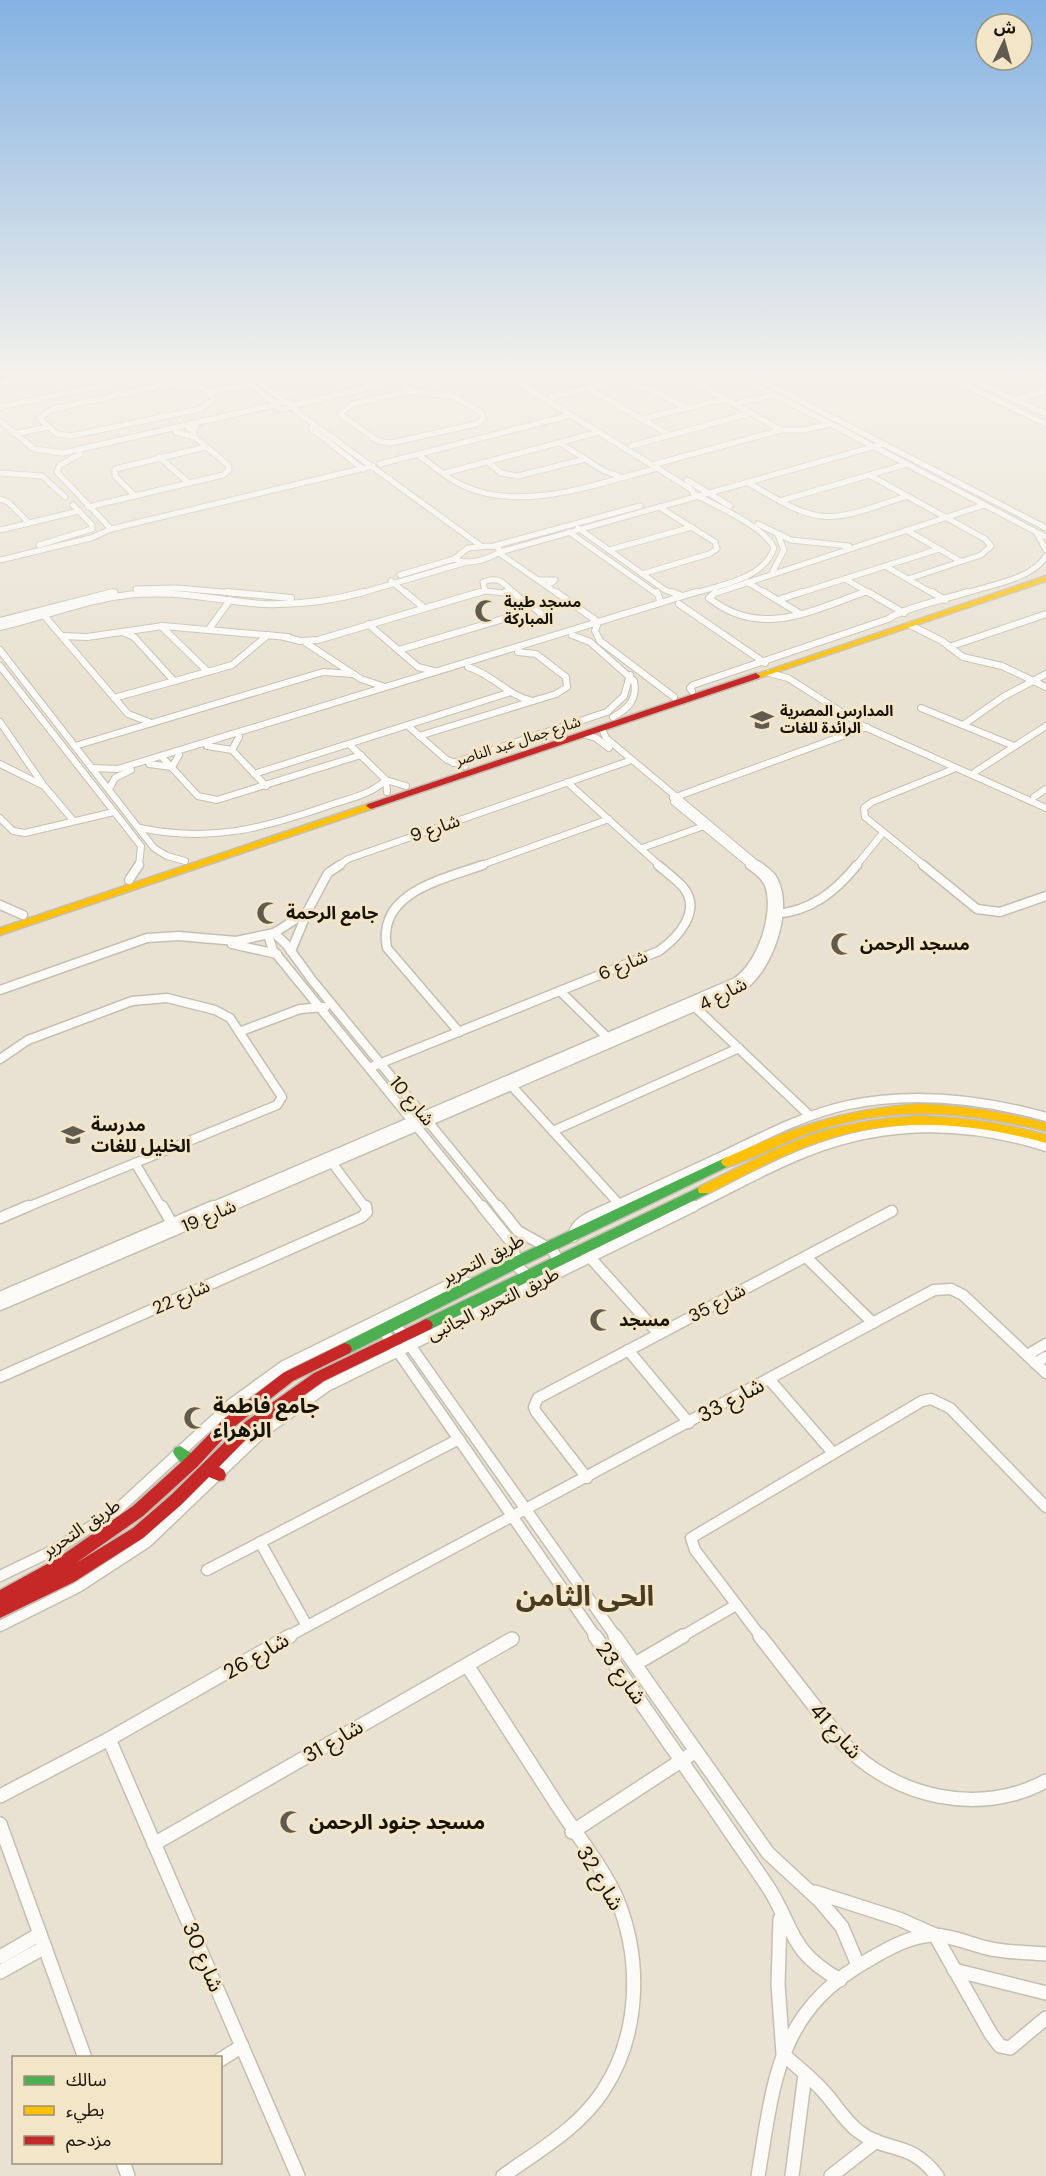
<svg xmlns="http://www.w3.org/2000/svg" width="1046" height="2176" viewBox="0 0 1046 2176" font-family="'DM Sans','Noto Sans Arabic',sans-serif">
	<rect width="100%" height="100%" fill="#e9e2d2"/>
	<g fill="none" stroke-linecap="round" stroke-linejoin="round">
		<!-- street-far4 casing -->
		<g stroke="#c5bfb3" stroke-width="7">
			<g id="street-far4">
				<path d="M240 376 276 404"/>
				<path d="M251 376 285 402"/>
				<path d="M289 376 312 383 352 376"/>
				<path d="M391 376 412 391"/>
				<path d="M507 376 691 489 694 494C716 506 764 526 774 548 764 579 719 586 690 594"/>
				<path d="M684 376 781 430"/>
				<path d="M739 376 1046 537"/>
				<path d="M752 376 1046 528"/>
				<path d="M946 376 1046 424"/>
				<path d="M964 376 1046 414"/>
				<path d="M997 376 1012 384"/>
				<path d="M1035 376 1046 381"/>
				<path d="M528 383 553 376"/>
				<path d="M170 384C186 385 207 382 213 400L200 409 71 436 57 434 39 418 53 409Z"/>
				<path d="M700 384 732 376"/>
				<path d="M589 389 670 435"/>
				<path d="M412 391 455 397 482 413 483 419 476 424 391 443 378 441 340 414 352 404Z"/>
				<path d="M210 392 251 384"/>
				<path d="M552 397C620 379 623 373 686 408"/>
				<path d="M1014 400 1046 391"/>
				<path d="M735 404 773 395"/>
				<path d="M294 405 418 376"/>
				<path d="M0 407 148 376"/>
				<path d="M293 407 280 409 274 405 281 402 292 403 297 412 481 546"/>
				<path d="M642 419 725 399"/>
				<path d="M0 421 34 449 63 453 274 405"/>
				<path d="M311 428 363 469"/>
				<path d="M189 429 196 427 193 434 195 437"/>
				<path d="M14 434 48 427"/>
				<path d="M560 443 604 471 619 476"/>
				<path d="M631 446 751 413"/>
				<path d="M80 454 60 465 57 472 111 529"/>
				<path d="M418 455C433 465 447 479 464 486 524 513 598 483 658 468"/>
				<path d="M159 457 189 483"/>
				<path d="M488 462 501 473 518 476 585 459"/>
				<path d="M380 464 571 415"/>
				<path d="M652 465 781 430H804L830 424"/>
				<path d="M0 473 42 476 65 497"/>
				<path d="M445 473 599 432"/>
				<path d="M869 475 985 539 991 546 981 555 908 579"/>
				<path d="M687 480 730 506"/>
				<path d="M747 482C822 527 825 524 907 496"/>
				<path d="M135 496 115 476V469L206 447"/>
				<path d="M0 499 8 502 29 523"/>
				<path d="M780 501 907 464"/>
				<path d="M88 507 223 475 229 470 228 465 195 437 176 432"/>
				<path d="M758 524 791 540 849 546"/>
				<path d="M578 528 665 590 676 594"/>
				<path d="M0 530 79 511"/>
				<path d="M906 530 960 561"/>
				<path d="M569 532 657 594"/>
				<path d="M1036 532 1046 550"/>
				<path d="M39 545 92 529V525L73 505"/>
				<path d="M488 546 498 547 500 552C486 560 470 566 454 559L468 548Z"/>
				<path d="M494 546 640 506"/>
				<path d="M609 550 692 527"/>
				<path d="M500 552 883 444"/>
				<path d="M499 553 558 594"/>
				<path d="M0 560 91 538 111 529 373 466"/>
				<path d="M885 566 934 594"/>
				<path d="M772 573 784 550 778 535"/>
				<path d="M642 574 709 554 717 549 715 542 659 507"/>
				<path d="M400 575 454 559"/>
				<path d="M845 579 871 594"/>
				<path d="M538 580H555L547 586"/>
				<path d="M391 581 407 594"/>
				<path d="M747 582 767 594"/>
				<path d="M136 589 177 588 244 594"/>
				<path d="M485 591 483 582C498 576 503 582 514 593"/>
				<path d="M107 594 115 592"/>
				<path d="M139 594H170"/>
				<path d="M358 594 467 562"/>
				<path d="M475 594 485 591 515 594"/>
				<path d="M713 594 984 505"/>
				<path d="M797 594 939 549"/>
				<path d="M860 594 866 592"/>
				<path d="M963 594C988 585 1032 580 1046 556"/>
			</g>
		</g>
		<!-- street-far3 casing -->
		<g stroke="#c5bfb3" stroke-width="8">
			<g id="street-far3">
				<path d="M227 592 291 598"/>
				<path d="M405 592 424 608"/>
				<path d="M556 592 598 622 595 631 600 641 674 697"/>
				<path d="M657 592 661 603"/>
				<path d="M672 592 682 596"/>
				<path d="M716 592 709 598C761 639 810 611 865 592"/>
				<path d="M764 592 799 613"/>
				<path d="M868 592 904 613"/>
				<path d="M932 592 945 600"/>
				<path d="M778 600 802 592"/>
				<path d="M679 604 765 663"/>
				<path d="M42 613 128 714 149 722"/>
				<path d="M520 614 533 623 548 619 524 600"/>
				<path d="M0 621 113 592"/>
				<path d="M368 624 418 667 434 671"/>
				<path d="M910 625 942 641 963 657 1002 666 1046 687"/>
				<path d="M161 626 208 672"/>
				<path d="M0 627C51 615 102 593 155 593 192 593 228 602 264 604 298 605 331 601 364 592"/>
				<path d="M209 629 230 600"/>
				<path d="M122 632 134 637 174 681"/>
				<path d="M572 635 590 642 634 681C638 699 628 709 613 717"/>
				<path d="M62 636 87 637 163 626 288 637"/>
				<path d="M284 637 300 641 318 640 480 592"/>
				<path d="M306 643 361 679 382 686"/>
				<path d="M949 647 1046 614"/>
				<path d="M0 650 154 848 167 856 185 861"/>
				<path d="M399 650 520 614 526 604 514 593 505 592"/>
				<path d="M0 666 141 846 139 866"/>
				<path d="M468 667C492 674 507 695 532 701"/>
				<path d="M769 673 788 678 865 727 1046 808"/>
				<path d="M692 691 690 688 693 685 888 619C903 608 947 599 967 592"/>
				<path d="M114 698 232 665 268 635"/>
				<path d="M921 708 1014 746"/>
				<path d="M0 722 42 783"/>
				<path d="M407 725 447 760 465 766"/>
				<path d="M963 725 1003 697 1046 674"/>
				<path d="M602 729 606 738 759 866"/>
				<path d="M586 735 596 738 609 748"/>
				<path d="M419 736 556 694 567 687 566 677 536 654 518 652"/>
				<path d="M349 744 386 780 406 786"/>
				<path d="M75 746 323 672 353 674"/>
				<path d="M207 746 232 750 266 786"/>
				<path d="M232 750 239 737"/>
				<path d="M161 756 198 796 217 800 361 755"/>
				<path d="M453 763 607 712 624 696 630 675"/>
				<path d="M0 764 44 786 72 819"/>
				<path d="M149 764 172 767 179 755"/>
				<path d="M92 768 118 769 696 592"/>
				<path d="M975 772 1046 726"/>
				<path d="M254 774 511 692"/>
				<path d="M386 780 387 792"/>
				<path d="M567 782 660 866"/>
				<path d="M109 789 115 778 131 770"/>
				<path d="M1034 797 1046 789"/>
				<path d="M673 798 867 727"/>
				<path d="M674 802 752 866"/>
				<path d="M0 818 13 831 25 833 114 812"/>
				<path d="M140 828C212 843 265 828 333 804 352 798 371 794 386 780"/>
				<path d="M642 848 707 825"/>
				<path d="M338 866 348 859 632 760"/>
				<path d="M479 866 609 819"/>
				<path d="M856 866 882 834"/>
				<path d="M925 866 865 817 864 808 872 802 956 768"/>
			</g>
		</g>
		<!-- street-far2 casing -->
		<g stroke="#c5bfb3" stroke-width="11">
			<g id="street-far2">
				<path d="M923 865 977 909 1000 912 1046 896"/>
				<path d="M129 880 139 865"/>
				<path d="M0 905 23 915"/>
				<path d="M774 914C810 912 835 892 857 865"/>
				<path d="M274 933 286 944 312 980 499 1208"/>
				<path d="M268 935 273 950 483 1208"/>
				<path d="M232 944 277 954"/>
				<path d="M291 951 307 913"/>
				<path d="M0 990 147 938 179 936 236 941 274 933 307 912 328 873 340 865"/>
				<path d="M560 991 611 1041"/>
				<path d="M693 1005 810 1116"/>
				<path d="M239 1032 300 1009 325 1007"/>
				<path d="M459 1032 387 948C376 892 444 879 483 865"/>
				<path d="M0 1059 28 1040 132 1001 167 998 215 1010 230 1018 282 1097 277 1105 25 1208"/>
				<path d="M369 1068 659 951C677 938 703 911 683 887 676 879 666 872 658 865"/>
				<path d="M509 1083 619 1204"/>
				<path d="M553 1131 739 1048"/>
				<path d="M330 1160 366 1208"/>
				<path d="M135 1163 162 1208"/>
				<path d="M209 1208 736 982C761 966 779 914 769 885 766 876 757 870 750 865"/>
				<path d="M228 1208 743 986C768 968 789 911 774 881 771 874 763 869 757 865"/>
				<path d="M610 1208C646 1191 682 1175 718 1158 760 1138 802 1115 848 1105 914 1091 982 1099 1046 1117"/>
				<path d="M691 1208C730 1189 768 1167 807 1152 885 1121 967 1122 1046 1147"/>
			</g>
		</g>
		<!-- street-far1 casing -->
		<g stroke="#c5bfb3" stroke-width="13">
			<g id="street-far1">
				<path d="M162 1206 174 1227"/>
				<path d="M482 1206 511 1242 519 1268 527 1275"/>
				<path d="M498 1206 518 1231 552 1250 558 1259"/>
				<path d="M0 1218 28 1206"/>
				<path d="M573 1237C575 1219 599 1214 614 1206"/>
				<path d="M587 1254 659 1334"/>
				<path d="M806 1257 873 1323"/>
				<path d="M0 1297 213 1206"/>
				<path d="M0 1305 231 1206"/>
				<path d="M395 1324 616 1637"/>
				<path d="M383 1330 596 1637"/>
				<path d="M628 1350 689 1423"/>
				<path d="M1027 1355 1046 1344"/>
				<path d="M1035 1363 1046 1357"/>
				<path d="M0 1377 362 1217 367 1212 366 1206"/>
				<path d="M769 1379 833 1453"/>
				<path d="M587 1478 536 1412 534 1407 538 1398 892 1211"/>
				<path d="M260 1542 307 1626"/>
				<path d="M207 1570 459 1439"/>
				<path d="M0 1576 54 1550 117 1510 233 1403 284 1366 459 1280 473 1285"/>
				<path d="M0 1626 78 1587 147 1542 260 1434 327 1386 694 1206"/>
				<path d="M287 1637 934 1290 951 1289 963 1295 1046 1373"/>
				<path d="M681 1637 736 1605"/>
				<path d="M761 1637 695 1550 691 1538 922 1401 931 1399 950 1408 1046 1507"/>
			</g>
		</g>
		<!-- street casing -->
		<g stroke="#c5bfb3" stroke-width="16">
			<g id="street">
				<path d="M595 1636C651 1717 708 1799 764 1881 795 1925 785 1949 840 1980"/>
				<path d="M615 1636 768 1853 821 1902 842 1927 858 1965"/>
				<path d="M760 1636 843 1743C894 1798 980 1817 1046 1781"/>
				<path d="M635 1664 683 1636"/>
				<path d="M467 1665C497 1711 526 1757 556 1803 573 1830 605 1870 617 1899 642 1960 640 2035 603 2091 579 2128 538 2151 503 2176"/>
				<path d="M109 1739 298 2176"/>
				<path d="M0 1796 109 1739 290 1636"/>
				<path d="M0 1824 85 2058"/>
				<path d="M572 1832 696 1751"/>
				<path d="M154 1844 512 1639"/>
				<path d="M815 1892 899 1919 935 1935 991 2034 1000 2046 1010 2048 1046 2018"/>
				<path d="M780 1919 778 1984 783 2054C797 2067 812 2078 824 2092 836 2105 844 2120 858 2131 887 2154 909 2139 937 2176"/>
				<path d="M0 1957 40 1934"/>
				<path d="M954 1970 1046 1993"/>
				<path d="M0 1972 45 1947"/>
				<path d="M220 2060 242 2046"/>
				<path d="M123 2162 128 2176"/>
				<path d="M758 2176C774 2082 776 2011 870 1959 889 1948 910 1936 933 1935 950 1935 970 1944 987 1948 1006 1953 1027 1952 1046 1954"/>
				<path d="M792 2176 805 2074"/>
				<path d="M831 2176 876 2141"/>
			</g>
		</g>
		<!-- fast casing -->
		<g stroke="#c5bfb3" stroke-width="3">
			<g id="fast">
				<path d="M727 1157 731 1159 733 1162 731 1165 522 1266 350 1353 345 1355 340 1353 338 1349 340 1345 512 1258Z"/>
				<path d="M704 1185 709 1187 710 1190 709 1193 431 1329 426 1331 421 1329 419 1325 421 1321Z"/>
				<path d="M180 1446 197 1457 199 1462 197 1467C188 1470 177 1461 173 1452L175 1448Z"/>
			</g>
		</g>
		<!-- slow casing -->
		<g stroke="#c5bfb3" stroke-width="3">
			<g id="slow">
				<path d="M1046 576V581L759 678 756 679 752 676Z"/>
				<path d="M371 803 376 806 374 808 0 935V928Z"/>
				<path d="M920 1104C964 1106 1004 1112 1046 1123V1131C963 1111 894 1104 812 1132 783 1142 756 1158 727 1167L723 1165 721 1162 723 1159C791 1128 845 1109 920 1104Z"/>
				<path d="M917 1116C962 1117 1003 1123 1046 1135V1143C973 1123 898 1116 825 1140 784 1153 747 1174 709 1193H699L698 1190 699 1187C738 1168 776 1147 817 1133 850 1123 883 1118 917 1116Z"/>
			</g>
		</g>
		<!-- jam casing -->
		<g stroke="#c5bfb3" stroke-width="3">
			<g id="jam">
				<path d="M0 376H10L0 380Z"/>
				<path d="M756 673 760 676 759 678 374 808 371 809 366 806 368 804Z"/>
				<path d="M426 1319 431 1321 433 1325 431 1329 324 1381 255 1430 219 1467 224 1470 226 1475 224 1480 219 1481 209 1477 181 1505 143 1538 74 1582 0 1618V1590L58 1558 133 1506 187 1457 224 1419 283 1373 340 1345 345 1343 350 1345 352 1349 350 1353 293 1381 234 1427 197 1467 143 1516 76 1563 133 1528 171 1495 245 1422 314 1373Z"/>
			</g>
		</g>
		<!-- street-far4 -->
		<use href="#street-far4" stroke="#fcfbf8" stroke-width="5"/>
		<!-- street-far3 -->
		<use href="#street-far3" stroke="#fcfbf8" stroke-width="6"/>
		<!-- street-far2 -->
		<use href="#street-far2" stroke="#fcfbf8" stroke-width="8"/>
		<!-- street-far1 -->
		<use href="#street-far1" stroke="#fcfbf8" stroke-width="10"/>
		<!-- street -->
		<use href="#street" stroke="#fcfbf8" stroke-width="13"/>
		<!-- fast -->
		<use href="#fast" fill="#4caf50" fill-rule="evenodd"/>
		<!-- slow -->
		<use href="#slow" fill="#ffc107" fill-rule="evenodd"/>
		<!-- jam -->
		<use href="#jam" fill="#c62828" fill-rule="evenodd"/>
	</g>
	<!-- sky -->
	<linearGradient id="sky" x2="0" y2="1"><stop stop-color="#84b2e2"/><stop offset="0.55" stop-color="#f5f2eb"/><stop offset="1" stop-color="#f5f2eb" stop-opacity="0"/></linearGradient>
	<rect width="1046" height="681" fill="url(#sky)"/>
	<!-- icons -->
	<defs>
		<g id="mosque-bare" transform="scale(1.8)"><path d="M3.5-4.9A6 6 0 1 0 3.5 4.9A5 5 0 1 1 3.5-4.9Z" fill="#615b4f" stroke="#f3e5c8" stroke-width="2.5" paint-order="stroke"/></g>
		<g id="school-bare" transform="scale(1.8)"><path d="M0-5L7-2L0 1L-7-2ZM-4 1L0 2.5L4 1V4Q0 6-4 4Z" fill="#615b4f" stroke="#f3e5c8" stroke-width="2.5" paint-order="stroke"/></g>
	</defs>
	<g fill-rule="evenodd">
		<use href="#mosque-bare" x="486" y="611"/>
		<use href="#school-bare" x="762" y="720"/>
		<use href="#mosque-bare" x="268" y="913"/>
		<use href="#mosque-bare" x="842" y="944"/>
		<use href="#school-bare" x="73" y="1135"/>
		<use href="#mosque-bare" x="601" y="1320"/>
		<use href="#mosque-bare" x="195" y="1418"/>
		<use href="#mosque-bare" x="291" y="1822"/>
	</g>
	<g text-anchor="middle" stroke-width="6" stroke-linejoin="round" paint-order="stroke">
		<!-- far-poi labels -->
		<g font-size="15" font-weight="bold" fill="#181308" stroke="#f3e5c8" text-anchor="start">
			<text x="504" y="607">مسجد طيبة<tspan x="504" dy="17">المباركة</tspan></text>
			<text x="780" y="716">المدارس المصرية<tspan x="780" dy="17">الرائدة للغات</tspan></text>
		</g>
		<!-- far-street labels -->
		<g font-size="15" fill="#181308" stroke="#f3e5c8">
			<text transform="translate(518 741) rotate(-18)" y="5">شارع جمال عبد الناصر</text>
		</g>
		<!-- street labels -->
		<g font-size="18" fill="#181308" stroke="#f3e5c8">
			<text transform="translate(435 828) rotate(-19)" y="6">شارع 9</text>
			<text transform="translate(623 965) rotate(-22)" y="6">شارع 6</text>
			<text transform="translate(723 994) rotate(-27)" y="6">شارع 4</text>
			<text transform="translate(412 1101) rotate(50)" y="6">شارع 10</text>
			<text transform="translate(209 1216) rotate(-23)" y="6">شارع 19</text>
			<text transform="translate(483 1259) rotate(-27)" y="6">طريق التحرير</text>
			<text transform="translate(181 1297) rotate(-24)" y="6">شارع 22</text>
			<text transform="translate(717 1303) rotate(-28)" y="6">شارع 35</text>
			<text transform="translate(493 1304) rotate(-26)" y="6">طريق التحرير الجانبى</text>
			<text transform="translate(81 1528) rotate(-34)" y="6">طريق التحرير</text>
		</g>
		<!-- poi labels -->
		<g font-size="18" font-weight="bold" fill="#181308" stroke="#f3e5c8" text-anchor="start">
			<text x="286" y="919">جامع الرحمة</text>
			<text x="860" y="950">مسجد الرحمن</text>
			<text x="91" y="1131">مدرسة<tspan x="91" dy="21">الخليل للغات</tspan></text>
			<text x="619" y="1326">مسجد</text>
		</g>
		<!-- near-street labels -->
		<g font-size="21" fill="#181308" stroke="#f3e5c8">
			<text transform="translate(731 1400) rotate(-28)" y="7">شارع 33</text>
			<text transform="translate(256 1656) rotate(-30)" y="7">شارع 26</text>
			<text transform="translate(621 1673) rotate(55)" y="7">شارع 23</text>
			<text transform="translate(836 1731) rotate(48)" y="7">شارع 41</text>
			<text transform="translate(333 1741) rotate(-30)" y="7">شارع 31</text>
			<text transform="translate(600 1878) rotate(59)" y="7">شارع 32</text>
			<text transform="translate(203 1957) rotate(67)" y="7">شارع 30</text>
		</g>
		<!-- near-poi labels -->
		<g font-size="21" font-weight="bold" fill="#181308" stroke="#f3e5c8" text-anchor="start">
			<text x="213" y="1413">جامع فاطمة<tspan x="213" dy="24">الزهراء</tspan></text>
			<text x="309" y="1829">مسجد جنود الرحمن</text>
		</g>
		<!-- near-district labels -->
		<g font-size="28" font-weight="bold" fill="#483d24" stroke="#f3e5c8">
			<text x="585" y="1606">الحى الثامن</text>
		</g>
	</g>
	<!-- legend -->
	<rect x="12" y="2056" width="210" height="108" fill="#f3e5c8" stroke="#9b917b" stroke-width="1.5"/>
	<rect x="24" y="2076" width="30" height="9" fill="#4caf50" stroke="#9b917b" stroke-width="1.5"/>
	<text x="66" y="2086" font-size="18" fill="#181308">سالك</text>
	<rect x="24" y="2106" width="30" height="9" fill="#ffc107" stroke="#9b917b" stroke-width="1.5"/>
	<text x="66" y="2116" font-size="18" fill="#181308">بطيء</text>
	<rect x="24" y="2136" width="30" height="9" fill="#c62828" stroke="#9b917b" stroke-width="1.5"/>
	<text x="66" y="2146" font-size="18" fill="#181308">مزدحم</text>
	<!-- north arrow -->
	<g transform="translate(1004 42) rotate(5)"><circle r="28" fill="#f3e5c8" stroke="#9b917b" stroke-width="1.5"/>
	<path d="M0-4.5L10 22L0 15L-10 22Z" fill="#615b4f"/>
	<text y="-9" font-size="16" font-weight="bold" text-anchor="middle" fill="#181308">ش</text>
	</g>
</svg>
